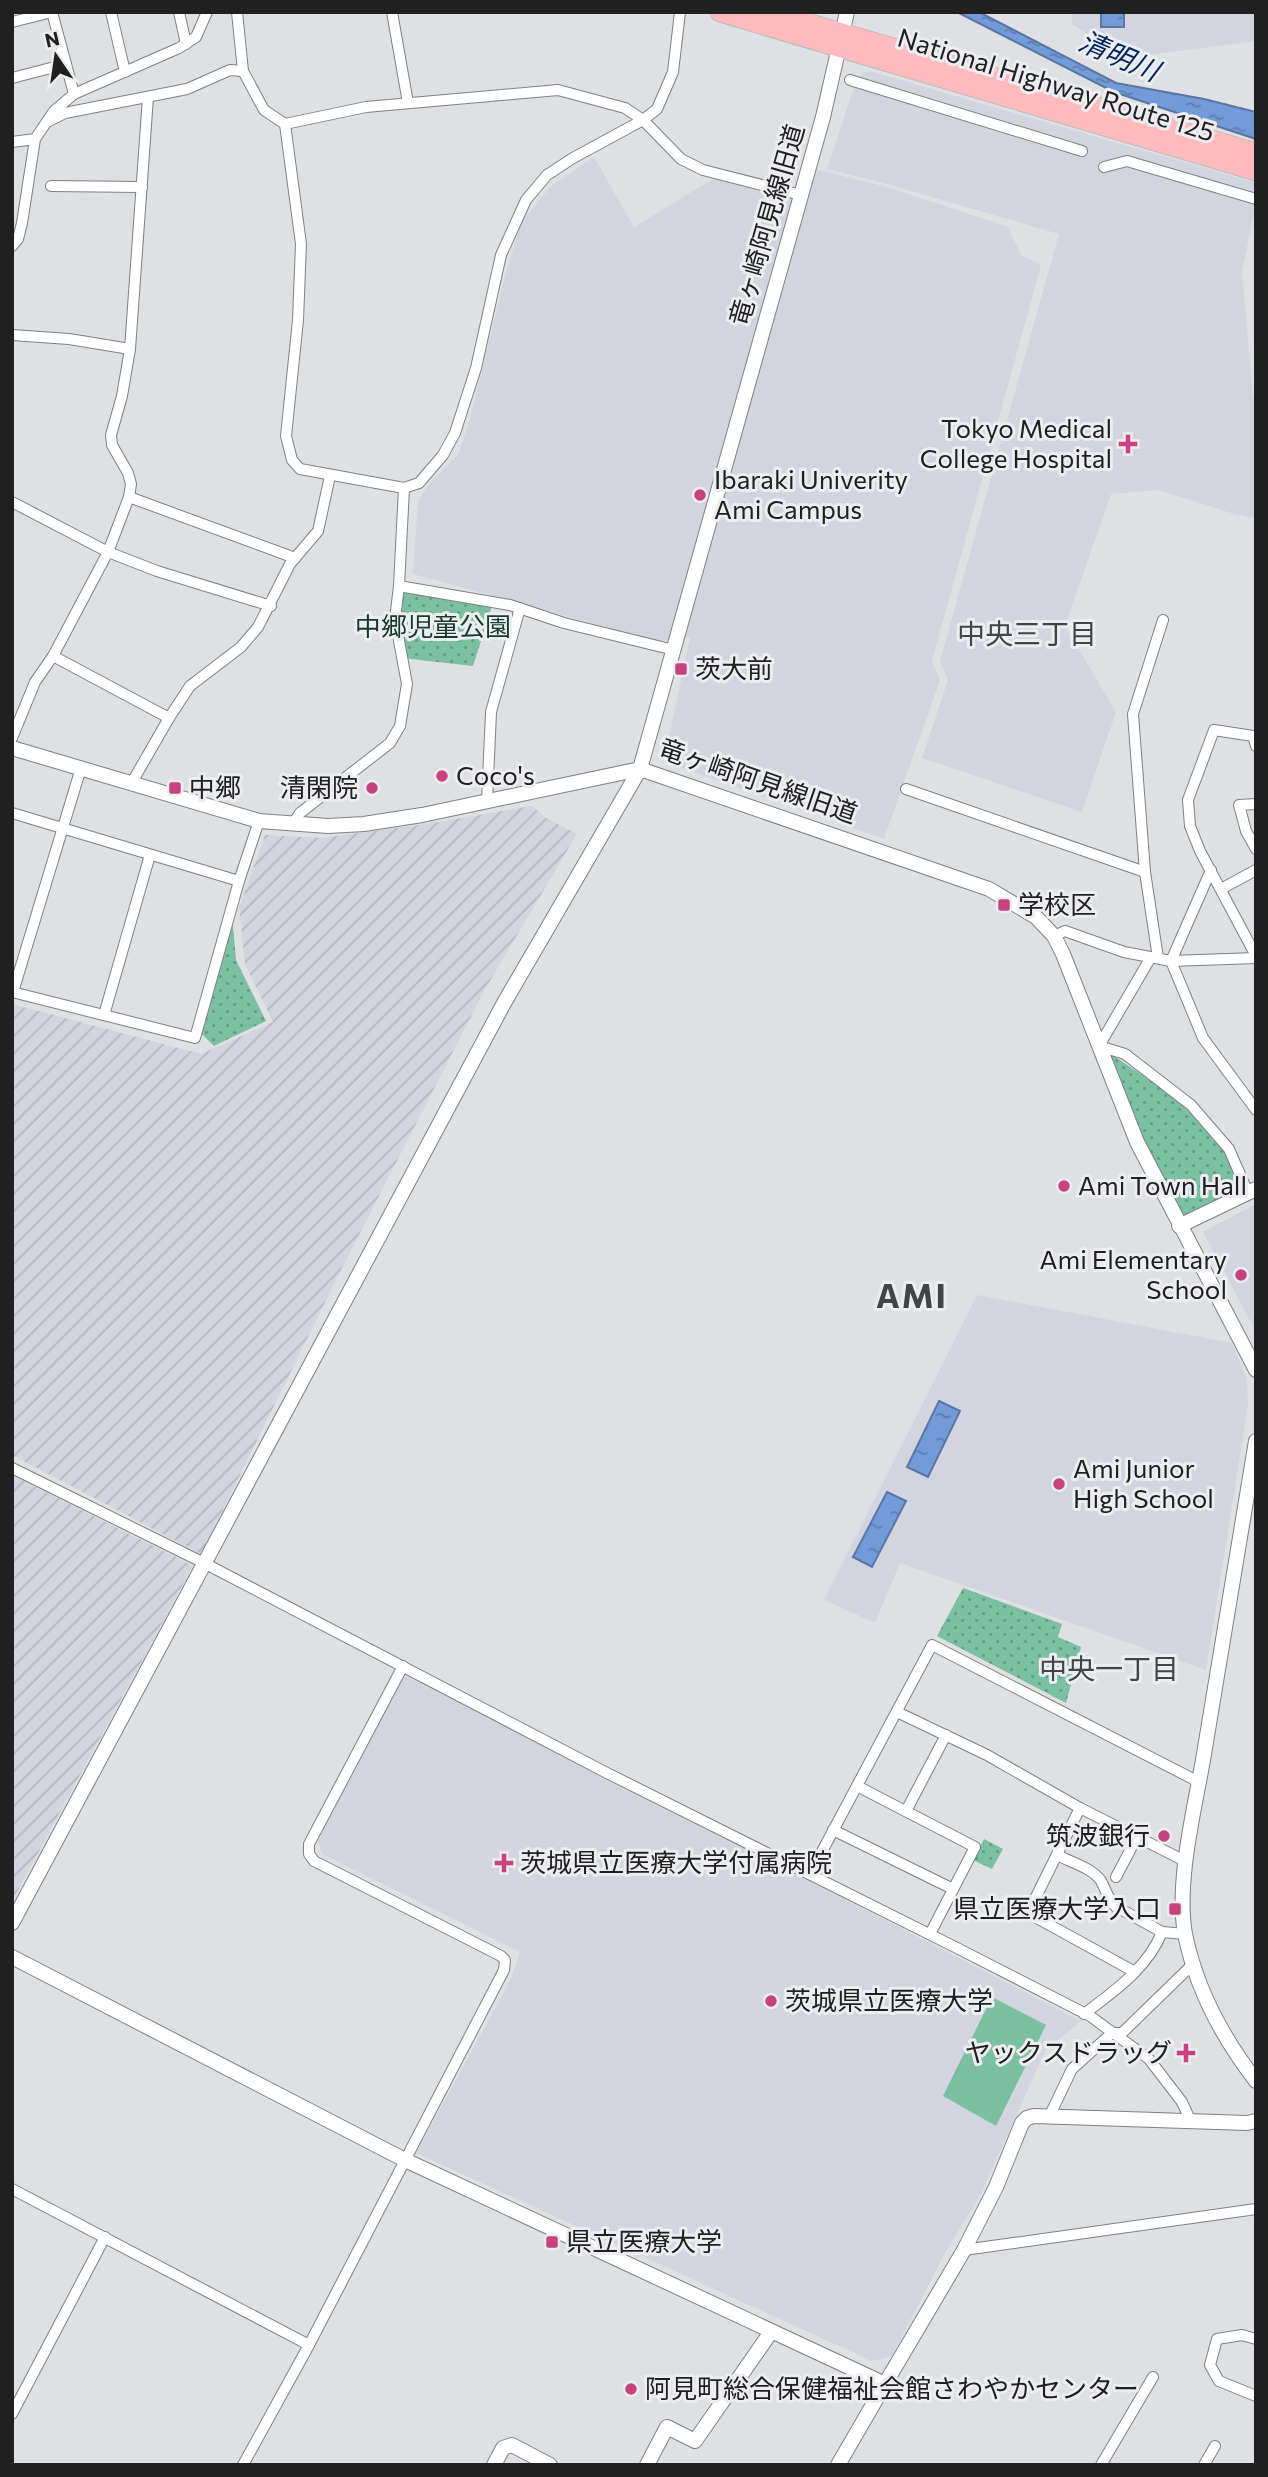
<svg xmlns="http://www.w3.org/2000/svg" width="1268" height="2477" viewBox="0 0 1268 2477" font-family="Commissioner,'Noto Sans JP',sans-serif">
	<defs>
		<pattern id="industrial-furrows" width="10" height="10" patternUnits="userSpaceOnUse" patternTransform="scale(1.75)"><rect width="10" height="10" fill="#d2d5df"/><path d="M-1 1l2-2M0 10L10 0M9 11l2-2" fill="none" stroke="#b4b7bf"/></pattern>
		<pattern id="park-dots" width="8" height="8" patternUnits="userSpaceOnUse" patternTransform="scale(1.75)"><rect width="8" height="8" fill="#7bc0a0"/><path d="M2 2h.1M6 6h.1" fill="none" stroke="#649c82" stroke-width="1.8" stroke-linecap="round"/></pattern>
		<pattern id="water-ripples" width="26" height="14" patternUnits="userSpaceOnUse" patternTransform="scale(1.75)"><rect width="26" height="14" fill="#739bd9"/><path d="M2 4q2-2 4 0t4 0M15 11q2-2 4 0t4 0" fill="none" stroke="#5e7eb0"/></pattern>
	</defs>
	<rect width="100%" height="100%" fill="#dfe0e3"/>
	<!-- built -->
	<g fill="#d2d5df">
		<path d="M1072 12H1256V41L1124 58 1072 24Z"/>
		<path d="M870 71 1256 183V202L1242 272 1253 398 1256 399V518L1234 514 1159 490 1111 494 1065 626 1116 712 1082 812 922 758 948 680 940 661 1059 234 887 184 827 169 853 90 861 74Z"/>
		<path d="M594 157 634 227 718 176 805 202 814 169 887 187 1008 227 1021 255 1041 265 932 661 940 680 884 839 676 766 669 755 668 742 690 638 657 641 413 574 418 502 426 488 459 453 472 411 505 276 521 223 551 186Z"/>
		<path d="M1256 1204V1332L1203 1232Z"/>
		<path d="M977 1295 1232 1343 1247 1379 1248 1405 1206 1670 900 1563 875 1623 824 1600Z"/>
		<path d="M411 1675 1081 2021 1045 2051 981 2194 946 2251 892 2356 872 2361 416 2153 510 1981 520 1952 322 1854 318 1841 401 1678Z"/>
	</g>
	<!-- industrial -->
	<g fill="url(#industrial-furrows)">
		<path d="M532 806 546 818 577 834 484 991 339 1274 201 1554 12 1455V1004L201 1054 273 1022 245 964 239 908 265 835 321 838 426 824Z"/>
		<path d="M12 1475 193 1566 12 1901Z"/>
	</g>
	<!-- grass -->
	<path fill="#7bc0a0" d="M992 1997 1046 2025 996 2126 943 2096Z"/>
	<!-- park -->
	<g fill="url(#park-dots)">
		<path d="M399 586 493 603 473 666 402 658 395 619Z"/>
		<path d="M228 925 233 926 236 960 266 1021 214 1046 203 1035 196 1038Z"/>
		<path d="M1108 1052C1144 1077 1188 1101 1215 1137 1227 1154 1235 1172 1242 1191L1180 1220 1153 1163Z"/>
		<path d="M963 1588 1062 1624 1058 1637 1081 1647 1066 1703 937 1636Z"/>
		<path d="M984 1839 1003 1849 992 1869 973 1860Z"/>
	</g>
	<!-- water -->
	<g fill="url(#water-ripples)" stroke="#5a76a2" stroke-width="2">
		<path d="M957 12H979L1116 83 1204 99 1256 112V139L1114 92Z"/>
		<rect x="1101" y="12" width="23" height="15"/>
		<path d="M939 1401 960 1411 928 1477 907 1467Z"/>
		<path d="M887 1492 906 1501 872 1567 853 1557Z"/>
	</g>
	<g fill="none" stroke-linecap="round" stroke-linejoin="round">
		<!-- minor casing -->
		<g stroke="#7f8082" stroke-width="12">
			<g id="minor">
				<path d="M52 12 74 94"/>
				<path d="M111 12 125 72"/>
				<path d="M179 12 186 44"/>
				<path d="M237 12 243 71 264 110 285 124 366 107 558 90 625 108 643 120 681 159 703 170 801 195"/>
				<path d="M392 12 408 103"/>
				<path d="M12 22 52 12"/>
				<path d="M12 78 66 64"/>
				<path d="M850 80 1082 151"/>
				<path d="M47 122 65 113 187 89 230 70 243 71"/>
				<path d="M285 124 301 244 298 320 286 436 292 460 300 469 404 488 419 483 443 455 455 433 476 368 501 255 526 200 547 175 573 158 643 120 657 109 673 72 680 12"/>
				<path d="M12 142 35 139 54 111 74 94 179 48 196 37 207 12"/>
				<path d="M1104 167 1127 161 1256 199"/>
				<path d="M51 186 142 187"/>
				<path d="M12 246 18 239 22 223 35 139"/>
				<path d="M12 335 69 339 130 349"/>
				<path d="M129 497 295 558"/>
				<path d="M12 502 108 552 157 571 271 606"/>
				<path d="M399 586 510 605 564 623 674 650"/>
				<path d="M53 656 169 718"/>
				<path d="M12 738 35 682 53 656 108 552 129 497 131 484 128 473 112 445 111 435 122 396 130 349 148 97"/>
				<path d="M1256 746 1253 736 1214 730 1188 800 1190 826 1200 851 1256 956"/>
				<path d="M131 784 169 718 190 686 241 647 258 627 290 564 318 531 330 476"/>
				<path d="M906 789 1145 872"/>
				<path d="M487 802 491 712 520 608"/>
				<path d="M1256 804 1239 805 1246 831 1256 849"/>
				<path d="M12 813 239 881"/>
				<path d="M293 824 300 813 390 743 400 726 407 684 395 619 399 586 404 488"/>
				<path d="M1211 870 1171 961 1203 1038 1256 1110"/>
				<path d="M1221 889 1256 870"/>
				<path d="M1054 936 1065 931 1124 952 1171 961 1256 958"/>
				<path d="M1151 957 1099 1046 1125 1054 1191 1105 1229 1149 1248 1193"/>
				<path d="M1158 958 1145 872 1133 714 1163 620"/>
				<path d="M12 992 195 1038 239 881 259 821"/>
				<path d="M13 992 81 768"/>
				<path d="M104 1015 150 855"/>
				<path d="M12 1468 204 1563 607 1773 957 1948 1090 2016 1149 2059 1182 2102 1191 2122"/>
				<path d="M897 1712 987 1755 1080 1808 1187 1862"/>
				<path d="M857 1786 975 1847 930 1934"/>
				<path d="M1080 1808 1028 1913 1135 1972"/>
				<path d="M906 1811 946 1735"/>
				<path d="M833 1830 953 1889"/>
				<path d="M1057 1855C1070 1862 1093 1868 1101 1881 1106 1890 1108 1899 1115 1906L1162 1932"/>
				<path d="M810 1874 932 1645 1199 1782"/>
				<path d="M1116 1877 1137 1837"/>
				<path d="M1084 2014C1113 1992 1148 1968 1162 1932L1185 1934"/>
				<path d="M1049 2117 1072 2069 1112 2033H1122L1193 1964"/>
				<path d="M12 2189 309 2345"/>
				<path d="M964 2250 1256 2209"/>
				<path d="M1256 2339 1242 2335 1217 2339 1210 2365 1219 2381 1256 2396"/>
				<path d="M12 2414 105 2237"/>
				<path d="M243 2465 309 2345 504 1970 505 1960 501 1956 314 1861 309 1854V1844L403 1666"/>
				<path d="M1101 2465 1153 2377"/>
				<path d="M1204 2465 1215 2446"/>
			</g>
		</g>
		<!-- tertiary casing -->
		<g stroke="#7f8082" stroke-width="16">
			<g id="tertiary">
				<path d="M12 748 259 821 328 826 364 824 422 815 640 769 989 889 1036 917 1054 936 1063 954 1137 1142 1256 1370"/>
				<path d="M1179 1226 1256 1189"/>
				<path d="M1256 1441C1239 1548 1221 1654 1203 1760 1194 1811 1176 1883 1185 1934 1196 1988 1222 2037 1256 2081"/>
				<path d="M12 1923 504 1003 640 769 823 117 847 12"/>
				<path d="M12 1957 405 2160 885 2384 964 2250 996 2187 1022 2123 1027 2118 1034 2116 1247 2123 1256 2121"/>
				<path d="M494 2465 503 2448 512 2445 550 2465"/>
				<path d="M647 2465 667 2427 695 2441 771 2332"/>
				<path d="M838 2465 885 2384"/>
			</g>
		</g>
		<!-- trunk casing -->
		<g stroke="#bcbcbc" stroke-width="21">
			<g id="trunk">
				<path d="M720 12 1256 171"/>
				<path d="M769 12 1256 153"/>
			</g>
		</g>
		<!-- minor -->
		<use href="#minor" stroke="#fff" stroke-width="10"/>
		<!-- tertiary -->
		<use href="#tertiary" stroke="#fff" stroke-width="14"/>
		<!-- trunk -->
		<use href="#trunk" stroke="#febabc" stroke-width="19"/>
	</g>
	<!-- markers -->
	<g fill="#c94280" stroke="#ecedf0" stroke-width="2.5">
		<path d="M1124.5 433.5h7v7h7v7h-7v7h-7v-7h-7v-7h7z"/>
		<circle cx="700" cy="495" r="7"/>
		<rect x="674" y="662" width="14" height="14" rx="3.5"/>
		<circle cx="442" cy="776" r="7"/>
		<rect x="168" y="781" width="14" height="14" rx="3.5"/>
		<circle cx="372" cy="788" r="7"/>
		<rect x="997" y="898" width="14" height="14" rx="3.5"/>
		<circle cx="1064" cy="1186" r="7"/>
		<circle cx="1241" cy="1275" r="7"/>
		<circle cx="1059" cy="1484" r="7"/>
		<circle cx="1164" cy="1836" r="7"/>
		<path d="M500.5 1852.5h7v7h7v7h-7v7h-7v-7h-7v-7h7z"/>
		<rect x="1168" y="1902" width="14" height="14" rx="3.5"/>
		<circle cx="771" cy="2001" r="7"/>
		<path d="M1182.5 2042.5h7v7h7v7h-7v7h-7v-7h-7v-7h7z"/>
		<rect x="545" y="2235" width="14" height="14" rx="3.5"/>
		<circle cx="631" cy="2389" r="7"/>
	</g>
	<g text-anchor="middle" stroke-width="6" stroke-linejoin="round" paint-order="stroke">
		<!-- street labels -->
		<g font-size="26" fill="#202021" stroke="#ecedf0">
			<text transform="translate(1056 85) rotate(17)" y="9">National Highway Route 125</text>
			<text transform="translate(767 225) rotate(-74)" y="9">竜ヶ崎阿見線旧道</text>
			<text transform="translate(758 781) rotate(19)" y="9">竜ヶ崎阿見線旧道</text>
		</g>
		<!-- poi labels -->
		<g font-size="26" fill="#202021" stroke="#ecedf0" text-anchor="start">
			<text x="1112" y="438" text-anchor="end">Tokyo Medical<tspan x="1112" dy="30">College Hospital</tspan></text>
			<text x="714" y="489">Ibaraki Univerity<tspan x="714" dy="30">Ami Campus</tspan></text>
			<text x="695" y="678">茨大前</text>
			<text x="456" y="785">Coco's</text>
			<text x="189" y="797">中郷</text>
			<text x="358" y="797" text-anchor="end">清閑院</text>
			<text x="1018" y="914">学校区</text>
			<text x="1078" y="1195">Ami Town Hall</text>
			<text x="1227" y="1269" text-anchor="end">Ami Elementary<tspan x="1227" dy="30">School</tspan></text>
			<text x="1073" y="1478">Ami Junior<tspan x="1073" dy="30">High School</tspan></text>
			<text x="1150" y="1845" text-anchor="end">筑波銀行</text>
			<text x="520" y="1872">茨城県立医療大学付属病院</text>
			<text x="1161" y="1918" text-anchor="end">県立医療大学入口</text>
			<text x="785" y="2010">茨城県立医療大学</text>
			<text x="1172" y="2062" text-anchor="end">ヤックスドラッグ</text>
			<text x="566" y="2251">県立医療大学</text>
			<text x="645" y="2398">阿見町総合保健福祉会館さわやかセンター</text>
		</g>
		<!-- park labels -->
		<g font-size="26" fill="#153b2b" stroke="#ecedf0">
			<text x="433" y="636">中郷児童公園</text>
		</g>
		<!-- water labels -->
		<g font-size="28" font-style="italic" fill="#02275d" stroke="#ecedf0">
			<text transform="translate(1119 56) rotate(23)" y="10">清明川</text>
		</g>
		<!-- neighbourhood labels -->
		<g font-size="28" fill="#434447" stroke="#ecedf0">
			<text x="1027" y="644">中央三丁目</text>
			<text x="1109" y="1679">中央一丁目</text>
		</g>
		<!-- district labels -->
		<g font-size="33" font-weight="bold" letter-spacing="2" fill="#434447" stroke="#ecedf0">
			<text x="912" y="1308">AMI</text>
		</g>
	</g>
	<!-- border -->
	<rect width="1268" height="2477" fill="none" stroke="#202021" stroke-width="28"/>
	<!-- north arrow -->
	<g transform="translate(56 56) rotate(347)" stroke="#ecedf0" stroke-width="5" paint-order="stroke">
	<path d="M0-5L12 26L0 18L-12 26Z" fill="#202021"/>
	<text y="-10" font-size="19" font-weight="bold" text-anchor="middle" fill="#202021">N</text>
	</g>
</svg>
